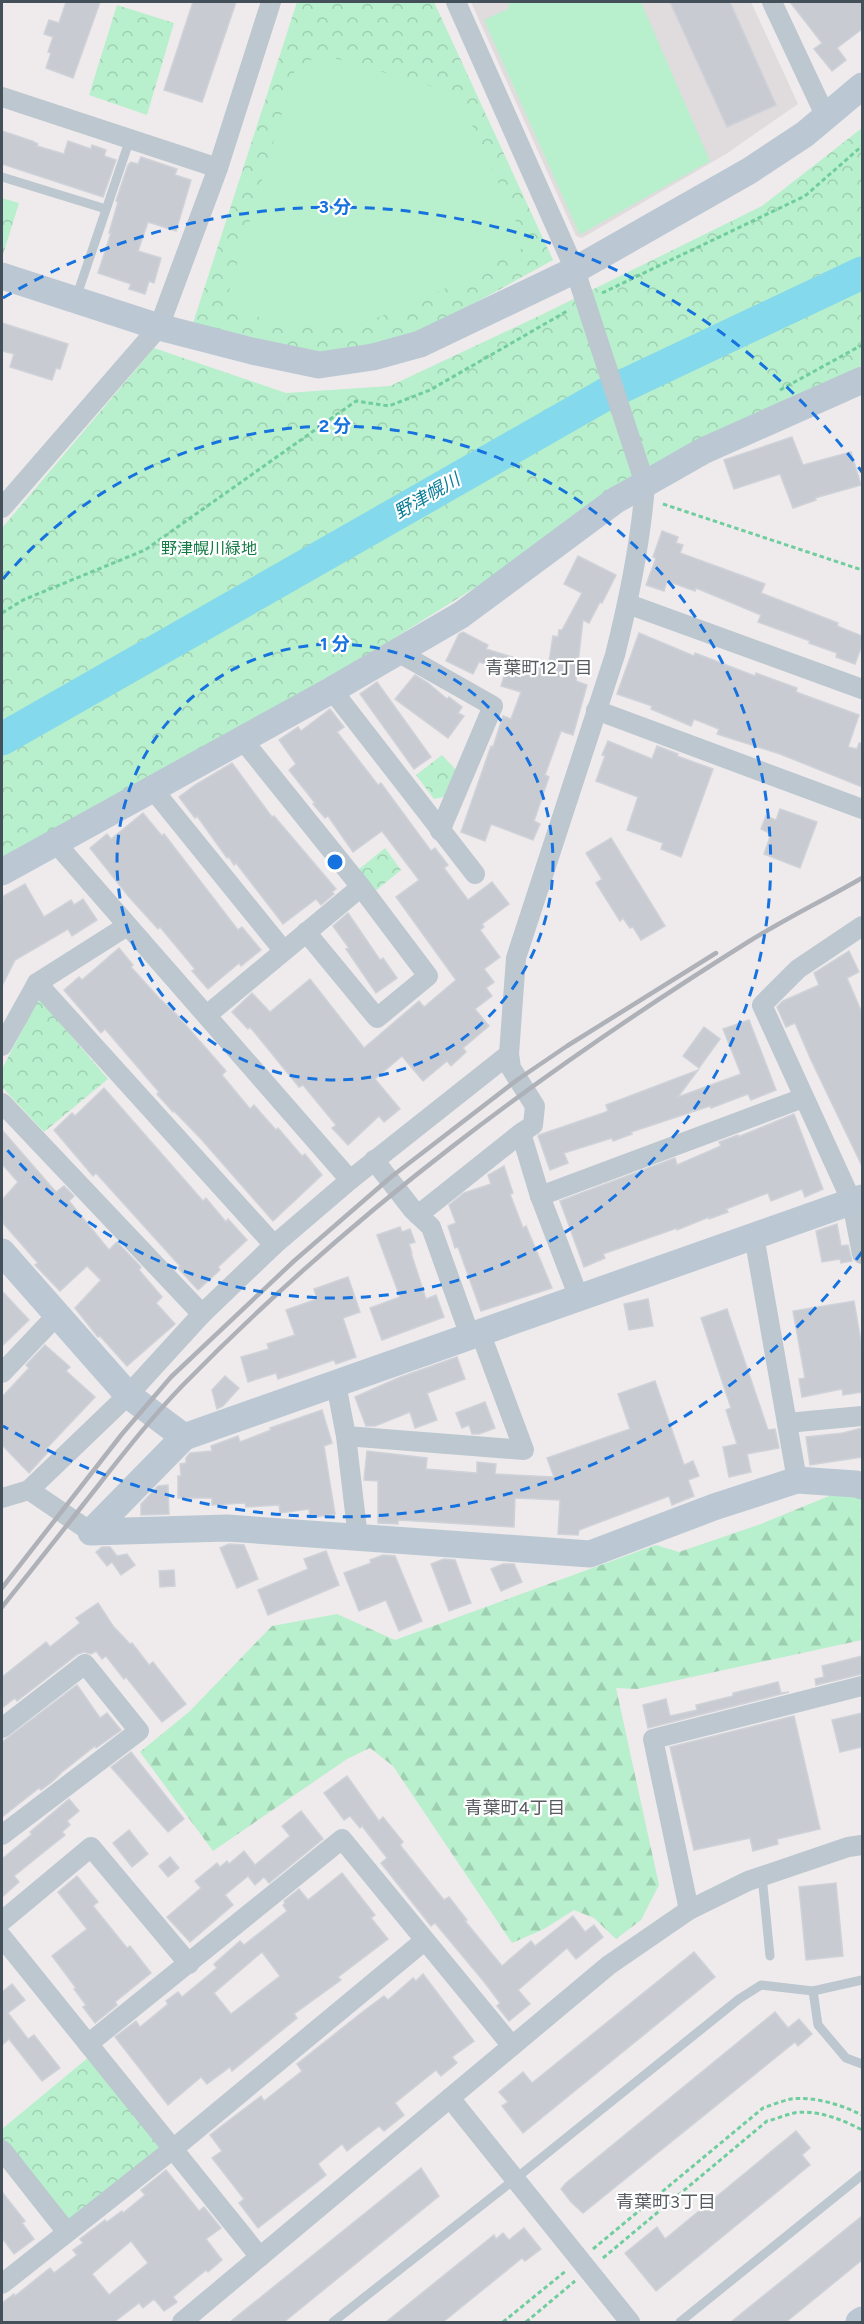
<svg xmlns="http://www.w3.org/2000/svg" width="864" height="2324" viewBox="0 0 864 2324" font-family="Figtree,'Noto Sans JP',sans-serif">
	<defs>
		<pattern id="forest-firs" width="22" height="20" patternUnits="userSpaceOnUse" patternTransform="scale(1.5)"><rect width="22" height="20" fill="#b8efcc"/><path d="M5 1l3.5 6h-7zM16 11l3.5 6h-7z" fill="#9fcfb1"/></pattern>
		<pattern id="park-crowns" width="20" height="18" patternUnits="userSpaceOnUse" patternTransform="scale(1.5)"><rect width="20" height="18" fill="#b8efcc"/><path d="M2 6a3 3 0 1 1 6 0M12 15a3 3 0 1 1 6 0" fill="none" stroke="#9fcfb1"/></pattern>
	</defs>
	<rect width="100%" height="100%" fill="#efebec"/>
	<!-- education -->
	<path fill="#e0dcde" d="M471 2H751L798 104 726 154 582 238 576 236Z"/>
	<!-- forest -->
	<path fill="url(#forest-firs)" d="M834 1494 862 1498V1640L637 1689 616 1688 659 1885 641 1920 616 1939 594 1918 574 1910 544 1929 512 1943 393 1766 370 1748 347 1759 213 1851 140 1752 190 1711 272 1626 337 1614 395 1640 656 1545 679 1552 761 1524Z"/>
	<!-- park -->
	<g fill="url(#park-crowns)">
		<path d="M297 2H434L553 260 417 335 322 354 193 323Z"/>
		<path d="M117 5 174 23 147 115 89 95Z"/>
		<path d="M862 128V365L784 406 508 567 380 647 2 865V528L154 348 286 393 390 386 541 315 762 206Z"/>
		<path d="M2 198 19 203 2 258Z"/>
		<path d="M442 755 457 771 448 796 434 799 416 775Z"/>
		<path d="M385 848 401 870 374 892 358 870Z"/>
		<path d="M39 998 108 1079 44 1132 2 1087V1069Z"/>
		<path d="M95 2052 173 2149 66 2231 2 2150V2129Z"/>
	</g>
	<!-- pitch -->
	<g fill="#b8efcc">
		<path d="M510 2H641L710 161 581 234 579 233 484 20 508 9Z"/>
		<path d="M324 55 458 94 527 246 417 303 365 322 320 327 269 321 225 304 296 66Z"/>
	</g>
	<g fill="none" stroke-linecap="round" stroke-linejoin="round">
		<!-- river -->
		<path stroke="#84d9ec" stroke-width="33" d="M2 739 606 394 862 273"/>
	</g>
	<!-- building -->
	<g fill="#c8cbd1" stroke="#cfd2d8" stroke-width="1.5" fill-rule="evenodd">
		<path d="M66 2H100L73 78 46 68 51 53 48 52 53 37 44 34 49 20 59 23Z"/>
		<path d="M193 2H236L202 102 164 90Z"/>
		<path d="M670 2H730L776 105 727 127Z"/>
		<path d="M790 2H862V29L837 48 846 60 832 71 814 49 822 43Z"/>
		<path d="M2 131 32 141 38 144 37 146 64 154 68 141 91 149 92 145 106 150 104 156 116 160 103 197 2 164Z"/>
		<path d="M141 157 177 169 175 175 191 180 176 231 148 222 138 251 161 258 154 283 149 281 145 294 129 289 131 284 98 273 111 233H109L118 202 116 201 128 165 131 162 138 164Z"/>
		<path d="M2 323 68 344 60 369 56 368 52 380 10 367 14 354 2 351Z"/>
		<path d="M792 437 803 465 851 452 861 485 815 498 816 500 793 508 780 474 734 489 724 460Z"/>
		<path d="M662 531 678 537 676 543 683 545 680 553 765 584 761 593 838 623 837 626 862 636V645L855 664 836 657 837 653 809 643 810 641 758 622 761 615 696 588 695 591 667 581 664 591 646 585 656 558 653 557Z"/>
		<path d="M578 556 616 575 602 603 600 602 589 623 583 620 576 681 587 685 573 735 561 731 545 775 549 777 534 821 540 824 533 840 491 824 485 841 461 832 491 746 493 747 503 716 511 719 521 692 501 686 506 670 479 662 473 674 446 661 459 634 463 632 488 645 486 649 548 668 553 636 558 637 559 630H562L582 593 564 584Z"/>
		<path d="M639 633 694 656 695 653 755 676 756 673 797 688 796 692 859 715 848 747 857 749 859 743H862V787L780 754 717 734 719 729 694 719 691 726 651 709 652 706 617 694Z"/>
		<path d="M415 675 428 683 447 699 449 697 462 707 458 713 464 716 448 738 395 699Z"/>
		<path d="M377 682 431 757 414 769 360 694Z"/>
		<path d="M330 709 344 727 337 732 378 785 381 783 431 851 435 848 448 865 444 868 468 900 492 882 509 904 482 924 484 927 480 930 500 957 484 969 494 982 486 988 492 996 475 1009 489 1026 463 1048 466 1052 451 1066 447 1061 423 1081 402 1056 375 1079 400 1109 384 1122 379 1116 348 1145 332 1128 336 1125 303 1085 299 1087 250 1027 248 1029 232 1012 252 993 270 1012 310 979 364 1048 419 1001 424 1007 456 980 396 897 419 880 382 831 353 852 328 816 325 818 313 804 315 803 289 770 296 764 279 740 298 727 301 731Z"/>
		<path d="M608 741 652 759 657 746 678 754 677 756 713 769 681 857 661 849 663 843 627 830 638 797 596 781 605 756 602 755Z"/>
		<path d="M232 763 272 817 274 816 336 889 332 892 334 894 321 905 316 899 283 924 236 863 234 865 229 857 227 858 197 816 195 818 179 797 195 785Z"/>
		<path d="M780 809 817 822 800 868 764 854 771 834 761 829 766 816 776 820Z"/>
		<path d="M143 813 162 836 164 834 238 930 242 927 261 950 241 966 239 963 208 989 192 971 195 969 160 927 158 929 129 897 90 848 107 834 111 839Z"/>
		<path d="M611 838 665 926 641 940 633 927 630 928 623 918 620 921 596 883 602 879 586 853Z"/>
		<path d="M25 884 44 917 71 900 74 905 83 899 97 920 72 936 68 929 15 960 2 986V897Z"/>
		<path d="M348 913 380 960 383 958 397 978 376 993 346 949 349 948 333 926Z"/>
		<path d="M119 948 133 965 131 967 159 998 176 1014 226 1071 222 1075 250 1109 254 1105 276 1130 278 1128 302 1156 305 1154 322 1175 273 1221 201 1139 174 1111 173 1112 157 1094 159 1092 105 1029 101 1033 64 990 79 977 82 980Z"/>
		<path d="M849 951 859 972 847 978 862 1013V1166L811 1060 795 1023 786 1027 777 1007 783 1001 819 985 814 973Z"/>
		<path d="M749 1020 776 1090 751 1100 748 1094 711 1108 710 1106 631 1132 632 1134 613 1141 612 1138 564 1153 568 1163 550 1170 538 1136 539 1135 603 1113 608 1111 606 1105 698 1070 678 1097 741 1074 723 1029Z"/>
		<path d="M704 1027 720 1039 699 1068 683 1056Z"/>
		<path d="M104 1088 203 1201 206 1198 226 1222 228 1219 247 1240 218 1267 220 1270 198 1290 178 1268 180 1266 96 1173 93 1176 54 1130 72 1113 75 1116Z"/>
		<path d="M794 1114 823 1189 805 1197 802 1189 771 1201 768 1193 726 1209 728 1212 709 1219V1217L677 1230V1228L603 1254 605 1258 584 1267 560 1201 675 1158 677 1165 721 1146 719 1142 738 1135V1137Z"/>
		<path d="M2 1130 56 1192 64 1186 74 1196 69 1201 109 1250 117 1242 141 1267 139 1270 162 1297 156 1303 175 1324 127 1366 100 1336 98 1337 75 1308 101 1280 87 1266 60 1291 35 1265 38 1263 2 1222V1200L18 1182 2 1164Z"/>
		<path d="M504 1166 513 1193 510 1194 523 1228 526 1226 552 1288 481 1311 458 1247 455 1248 448 1226 456 1223 449 1205 464 1193 491 1184 488 1175Z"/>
		<path d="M837 1224 841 1246 848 1245 852 1261 841 1263 840 1259 822 1262 816 1231Z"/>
		<path d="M400 1227 402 1232 410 1229 415 1242 409 1244 412 1253H411L426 1299 436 1295 444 1317 382 1340 370 1308 400 1297 377 1235Z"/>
		<path d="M348 1277 360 1312 343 1318 356 1357 336 1364 334 1360 278 1379 276 1373 248 1382 241 1357 269 1349 267 1344 295 1335 286 1310 317 1299 314 1289Z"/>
		<path d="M2 1291 29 1320 2 1346Z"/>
		<path d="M648 1299 653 1326 629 1330 624 1304Z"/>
		<path d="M854 1301 862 1348V1392L843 1395 842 1389 802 1397 799 1379 805 1378 793 1311Z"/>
		<path d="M727 1309 768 1430 775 1429 779 1448 747 1454 751 1472 729 1477 723 1447 737 1444 726 1410 731 1408 701 1318Z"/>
		<path d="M45 1345 70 1367 66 1371 95 1397 46 1449 49 1451 29 1473 2 1445V1397L29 1368 26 1365Z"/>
		<path d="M457 1357 465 1379 427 1393 437 1420 415 1428 410 1412 375 1426H366L355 1397 398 1378Z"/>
		<path d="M225 1376 239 1388 223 1406 217 1409 212 1390Z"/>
		<path d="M655 1381 684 1465 693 1461 699 1476 688 1480 694 1496 672 1505 669 1496 579 1530 578 1535 558 1534 560 1500 515 1498 514 1527 398 1520V1524L378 1523V1481L364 1480 367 1451 427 1458 426 1469 477 1473V1462L496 1464 495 1474 554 1477 547 1458 630 1429 618 1394Z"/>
		<path d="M485 1402 495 1428 479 1434H472L469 1425 462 1428 456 1413Z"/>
		<path d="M322 1410 332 1443 324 1446 335 1514 310 1518 309 1509 280 1513 279 1505 246 1507 245 1503 212 1505V1498H178V1476H181L180 1464 186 1463V1458L190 1453 212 1451 211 1446 238 1436 240 1442 271 1430 270 1428Z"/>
		<path d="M862 1428V1457L810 1465 806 1437 843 1433Z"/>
		<path d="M168 1485 169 1514 141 1515V1504L158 1486Z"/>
		<path d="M229 1544 244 1545 258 1579 237 1588 220 1548Z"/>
		<path d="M102 1547H110L117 1556 127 1554 135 1565 121 1575 112 1562 107 1566 96 1552Z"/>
		<path d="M326 1551 339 1585 268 1615 258 1590 308 1569 304 1559Z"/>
		<path d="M383 1555 395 1556 422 1621 399 1631 386 1600 359 1611 344 1573 371 1563 370 1560Z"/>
		<path d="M444 1559 455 1560 471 1603 449 1611 431 1564Z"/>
		<path d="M503 1564H514L522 1582 501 1591 491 1569Z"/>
		<path d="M174 1570 175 1586 160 1587 159 1571Z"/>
		<path d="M98 1603 113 1626 130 1644 132 1643 149 1665 153 1662 186 1704 162 1722 126 1677 124 1679 106 1656 102 1659 96 1651 91 1654 84 1652 78 1654 17 1701 15 1698 2 1708V1677L46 1642 50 1647 80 1623 76 1618Z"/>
		<path d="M862 1656V1674L816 1685 815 1679 824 1677 822 1666Z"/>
		<path d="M778 1682 781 1693 789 1692 648 1728 643 1705 666 1699 670 1716 697 1710 696 1705 733 1696V1693Z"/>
		<path d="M77 1685 100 1718 107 1713 121 1730 96 1748 95 1746 62 1772 53 1781 41 1790 39 1788 2 1817V1742Z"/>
		<path d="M862 1713V1747L840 1752 832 1720Z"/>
		<path d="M794 1716 820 1829 777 1839 778 1844 753 1851 750 1838 694 1850 670 1747Z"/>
		<path d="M131 1752 184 1819 168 1832 111 1767Z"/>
		<path d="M347 1776 379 1821 383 1817 403 1842 400 1845 444 1900 449 1897 467 1920 465 1921 502 1966 531 1941 535 1946 573 1916 585 1932 594 1925 603 1937 576 1959 567 1948 518 1990 530 2004 509 2021 497 2006 500 2003 485 1983 435 1923 431 1926 381 1863 387 1858 362 1826 360 1828 350 1816 344 1820 324 1793Z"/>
		<path d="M69 1799 79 1811 67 1821 70 1825 62 1832 65 1835 14 1876 19 1882 2 1897V1859L32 1834 30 1832Z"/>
		<path d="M301 1811 323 1839 269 1883 264 1877 255 1885 248 1876 225 1895 233 1905 190 1942 167 1917 201 1888 195 1881 217 1863 220 1867 227 1861 229 1864 244 1851 255 1865 290 1836 282 1826Z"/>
		<path d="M129 1830 148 1854 132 1867 113 1843Z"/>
		<path d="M170 1857 179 1868 168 1877 159 1866Z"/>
		<path d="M342 1873 375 1915 371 1918 388 1939 338 1977 341 1980 294 2014 297 2018 232 2071 230 2067 207 2084 201 2077 168 2105 115 2037 136 2021 140 2027 168 2004 166 2001 178 1992 182 1997 217 1968 214 1964 240 1941 244 1945 287 1911 283 1905 285 1903 284 1901 299 1889 308 1900ZM262 1952 280 1976 231 2014 214 1993Z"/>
		<path d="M77 1876 98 1902 93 1906 127 1948 130 1946 151 1973 115 2002 117 2005 95 2023 83 2007 86 2005 74 1989 76 1988 52 1956 87 1929 58 1892Z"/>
		<path d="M836 1883 843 1956 806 1960 799 1887Z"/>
		<path d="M694 1952 715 1977 523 2133 502 2106 508 2102 499 2092 523 2072 532 2083Z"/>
		<path d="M423 1974 474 2041 452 2057 457 2063 441 2076 436 2070 395 2103 404 2115 384 2131 379 2126 347 2151 342 2144 318 2164 326 2175 258 2228 239 2203 244 2199 212 2158 222 2151 210 2135 261 2096 264 2101 302 2071 297 2064 365 2010 384 1996 388 2000 413 1978 416 1981Z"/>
		<path d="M12 1984 25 2000 8 2013 28 2039 34 2035 60 2068 42 2081 9 2039 2 2045V1992Z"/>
		<path d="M775 2012 788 2028 799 2019 812 2034 798 2046 795 2042 583 2213 571 2202 561 2189 566 2183Z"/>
		<path d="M796 2131 810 2148 802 2155 810 2165 656 2291 625 2253 657 2227 665 2239Z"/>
		<path d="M421 2168 439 2196 284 2322H230Z"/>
		<path d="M166 2170 199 2211 204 2207 221 2228 206 2239 222 2260 208 2272 206 2270 173 2297 177 2302 164 2311 154 2299 143 2308 139 2303 114 2322H2V2303L14 2294 15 2296 50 2268 54 2273 77 2255 73 2250 83 2243 80 2239 105 2220 107 2222 122 2211 123 2213 145 2195 141 2190ZM131 2241 148 2263 109 2295 92 2274Z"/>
		<path d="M2 2192 25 2221 22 2223 34 2239 14 2254 2 2238Z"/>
		<path d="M862 2216V2260L786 2322H731Z"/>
		<path d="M524 2228 541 2249 525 2261 522 2258 443 2322H386L494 2235 496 2239 503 2233 509 2240Z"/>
	</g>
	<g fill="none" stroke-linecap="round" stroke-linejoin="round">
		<!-- path -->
		<g stroke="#70cd9d" stroke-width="3" stroke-dasharray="4.5 3" stroke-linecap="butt">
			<path d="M602 293 805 196 862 146"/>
			<path d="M780 390 862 345"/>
			<path d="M663 504 862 570"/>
			<path d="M2 613 23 600 145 550 356 401 389 406 430 390 569 310"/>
			<path d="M593 2249 763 2108C772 2105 782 2101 791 2099 814 2096 842 2105 862 2115"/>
			<path d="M603 2258 767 2121C776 2119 785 2115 794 2113 817 2109 843 2120 862 2130"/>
			<path d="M503 2322 567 2270"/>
			<path d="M526 2322 575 2281"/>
		</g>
		<!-- lane -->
		<g stroke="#bcc7cf" stroke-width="9">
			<path d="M2 177 106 209"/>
			<path d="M76 298 130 139"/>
			<path d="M762 1876 770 1956"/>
			<path d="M813 1991 818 2025 846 2058 862 2064"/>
			<path d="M333 2322 515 2179 739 1999 761 1985 813 1991 862 1980"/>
			<path d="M680 2322 862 2175"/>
		</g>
		<!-- street -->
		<g stroke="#bcc7cf" stroke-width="20">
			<path d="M772 2 825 115"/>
			<path d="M2 97 218 168"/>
			<path d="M2 508 159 327 218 168 271 2"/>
			<path d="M628 604 862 689"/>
			<path d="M396 651 493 706 440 831"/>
			<path d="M332 690 475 874"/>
			<path d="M596 710 862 809"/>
			<path d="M151 787 283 950"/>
			<path d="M54 841 350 1180"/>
			<path d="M862 926 798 969 762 1005 852 1202 862 1254"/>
			<path d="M306 932 377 1018 428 976 361 887"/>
			<path d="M37 983 274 1245"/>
			<path d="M207 1015 361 887 242 739"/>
			<path d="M2 1046 37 983 127 926"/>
			<path d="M509 1054 511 1068 535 1106 533 1125 521 1133"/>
			<path d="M2 1103 202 1314"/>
			<path d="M374 1160 413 1210 431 1227 470 1336"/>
			<path d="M540 1196 803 1098"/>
			<path d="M418 1215 521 1133 540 1196 579 1298"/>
			<path d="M754 1236 797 1480"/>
			<path d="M2 1373 57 1315"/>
			<path d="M336 1384 346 1436 358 1538"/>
			<path d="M787 1423 862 1416"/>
			<path d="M346 1436 524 1450 480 1332"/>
			<path d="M29 1490 91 1532"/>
			<path d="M2 1498 29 1490 128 1395 202 1314 274 1245 350 1180 509 1054 516 958 615 655C629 599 641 542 645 484L575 270 456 2"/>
			<path d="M2 1728 85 1664 139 1731 2 1835"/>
			<path d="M689 1910 653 1739 862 1686"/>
			<path d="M2 1921 91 1847 189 1964"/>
			<path d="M2 1937 260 2257"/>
			<path d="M88 2044 342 1839 512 2046"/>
			<path d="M450 2098 630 2322"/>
			<path d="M2 2150 66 2231"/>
			<path d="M2 2284 173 2149 424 1941"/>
			<path d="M182 2322 609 1965 689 1910 748 1881 848 1847 862 1845"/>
		</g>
		<!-- secondary -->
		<g stroke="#bbc8d4" stroke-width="27">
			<path d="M2 276 159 327 252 351 319 365 373 357 420 344 575 270 749 171 805 134 862 86"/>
			<path d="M2 872 332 690 461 615 616 500 645 484 703 451 862 380"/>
			<path d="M862 1198 184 1437 91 1532 227 1528 590 1554 714 1507 797 1480 856 1484 862 1486"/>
			<path d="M2 1252 128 1395 184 1437"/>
			<path d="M859 2322 862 2320"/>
		</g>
		<!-- rail -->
		<g stroke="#aeb1b7" stroke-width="4.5">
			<path d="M2 1588 122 1434 171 1377 294 1261 391 1177 517 1080 567 1046 716 953"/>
			<path d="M2 1607C35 1566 68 1524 101 1482 127 1449 153 1416 182 1386 352 1212 542 1071 748 942 785 919 824 900 862 878"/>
		</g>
	</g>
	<!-- distance rings -->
	<g fill="none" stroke="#1672de" stroke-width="3" stroke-dasharray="10 8">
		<circle cx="335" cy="862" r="218"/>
		<path d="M3 579A436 436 0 1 1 3 1145"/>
		<path d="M862 1252A655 655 0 0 1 3 1426M3 298A655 655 0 0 1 862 472"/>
	</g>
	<g text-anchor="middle" stroke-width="4.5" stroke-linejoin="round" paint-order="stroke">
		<!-- park labels -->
		<g font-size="16" fill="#157b45" stroke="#fff">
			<text x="209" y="554">野津幌川緑地</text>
		</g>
		<!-- water labels -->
		<g font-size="18" font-style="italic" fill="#0b7d97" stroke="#fff">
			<text transform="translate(427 496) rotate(-30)" y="6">野津幌川</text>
		</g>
		<!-- neighbourhood labels -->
		<g font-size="18" fill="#585c61" stroke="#fff">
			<text x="539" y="674">青葉町12丁目</text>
			<text x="515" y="1814">青葉町4丁目</text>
			<text x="666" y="2208">青葉町3丁目</text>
		</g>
	</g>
	<circle cx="335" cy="862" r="9" fill="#1672de" stroke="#fff" stroke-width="3"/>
	<g font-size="18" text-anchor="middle" font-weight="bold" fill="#1672de" stroke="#fff" stroke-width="4.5" stroke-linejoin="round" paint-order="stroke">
		<text x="335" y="213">3 分</text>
		<text x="335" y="432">2 分</text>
		<text x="335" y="650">1 分</text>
	</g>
	<!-- border -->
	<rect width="864" height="2324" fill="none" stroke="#445059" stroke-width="6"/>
</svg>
